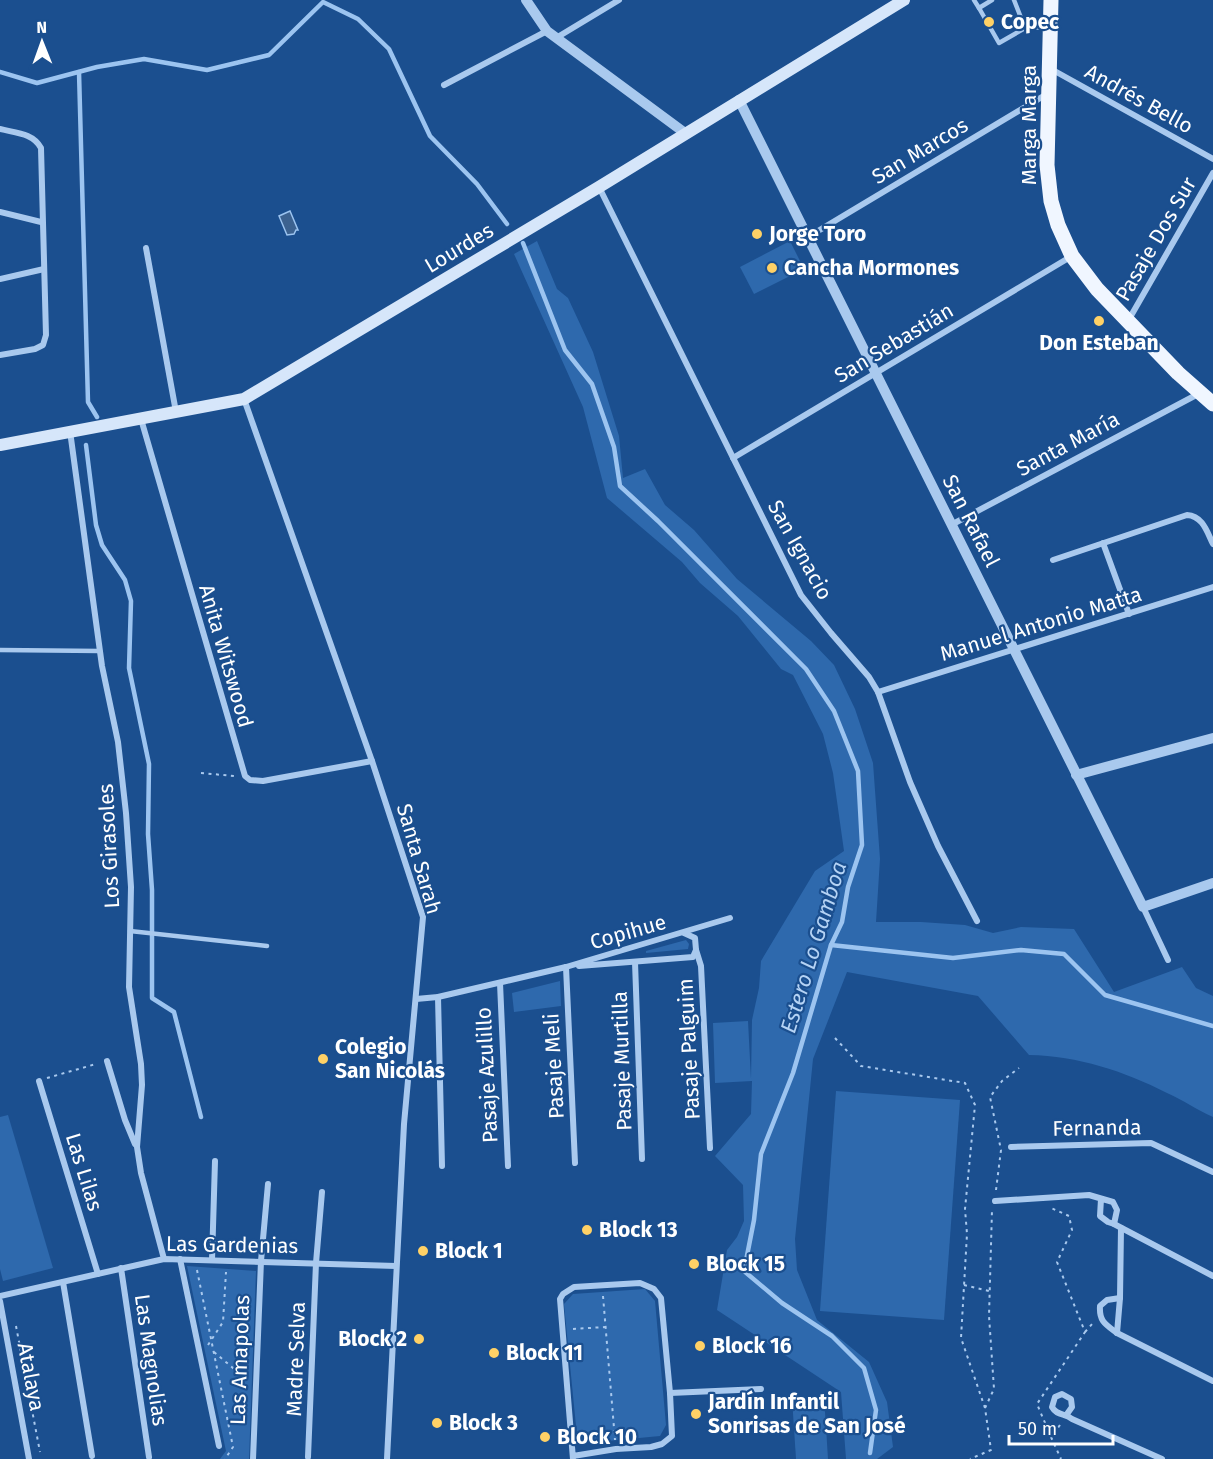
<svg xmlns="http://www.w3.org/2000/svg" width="1213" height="1459" viewBox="0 0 1213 1459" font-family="'Fira Sans',sans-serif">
	<rect width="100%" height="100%" fill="#1b4f8f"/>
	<!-- green -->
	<g fill="#2e69ad">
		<path d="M537 241 557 289 568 298 593 352 619 436 623 478 645 469 665 505 694 530 737 579 811 641 834 665 855 709 873 763 880 859 876 922H921L965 925 993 933 1021 927 1074 929 1114 992 1182 967 1196 988 1213 996V1117C1197 1110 1183 1100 1167 1093 1124 1071 1078 1056 1029 1055L978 996 847 972 813 1059 795 1239 797 1270 817 1320 869 1362 887 1402 893 1447 877 1459H846L841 1392 717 1310 727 1250 737 1237 744 1221 743 1185 715 1156 751 1114 752 1081 715 1083 713 1023 748 1021 751 1079 752 1020 759 988 761 961 815 871 844 851 833 773 823 734 793 675 781 669 738 616 700 583 682 562 607 498 583 407 514 254Z"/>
		<path d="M790 241 804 269 754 294 740 267Z"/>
		<path d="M686 940 689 944 688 949 646 953V951Z"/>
		<path d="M560 981 561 1006 514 1012 512 993Z"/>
		<path d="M836 1091 960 1100 944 1320 820 1311Z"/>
		<path d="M8 1115 53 1268 3 1281 0 1269V1117Z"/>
		<path d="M187 1266 256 1271 249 1459H220L226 1451Z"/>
		<path d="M645 1289 655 1301 666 1425 660 1436 586 1443 577 1436 564 1304 573 1294Z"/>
		<path d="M824 1396 828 1459H796L792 1398Z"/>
	</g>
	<!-- water -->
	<path fill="#3c6290" stroke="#9cc4f0" stroke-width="1.5" d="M290 211 298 230H296L294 234 287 235 279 216Z"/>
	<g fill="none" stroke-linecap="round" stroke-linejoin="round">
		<!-- stream -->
		<g stroke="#9cc4f0" stroke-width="4.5">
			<path d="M0 72 37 83 97 67 144 59 207 70 269 55 323 2 358 19 389 49 430 136 477 184 507 224"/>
			<path d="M79 72 88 402 97 417"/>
			<path d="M523 243 565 350 592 384 614 447 620 486 658 521 806 669 834 711 858 771 862 845 848 887 842 922 831 945 793 1073 761 1154 754 1220 744 1271 782 1303 832 1336 864 1368 876 1410 870 1453"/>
			<path d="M86 445 96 525 102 545 125 580 131 601 129 668 149 764 148 834 152 890V998L174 1012 201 1117"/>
			<path d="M831 945 953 958 1021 950 1064 954 1105 995 1213 1026"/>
		</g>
		<!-- path -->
		<g stroke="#a9c9ee" stroke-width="2" stroke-dasharray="3 4.5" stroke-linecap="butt">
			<path d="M201 773 234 776"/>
			<path d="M835 1038 861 1066 965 1083 975 1105 965 1209 967 1234 961 1338 985 1408 991 1450 970 1459"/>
			<path d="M47 1078 96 1064"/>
			<path d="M996 1190 1001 1150 990 1097 1002 1081 1019 1068"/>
			<path d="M197 1270 233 1447 225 1459"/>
			<path d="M964 1285 989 1291"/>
			<path d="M603 1296 615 1440"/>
			<path d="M16 1326 40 1452"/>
			<path d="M573 1329 605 1327"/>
			<path d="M1085 1332 1093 1323"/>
			<path d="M208 1345 223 1322 226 1272"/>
			<path d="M214 1352 246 1379"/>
			<path d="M985 1408 994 1389 989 1316 992 1210"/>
			<path d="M1060 1425 1051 1437 1061 1459"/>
			<path d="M1051 1437 1037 1404 1085 1332 1057 1262 1072 1230 1069 1216 1051 1208"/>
		</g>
		<!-- service -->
		<g stroke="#a9c9ee" stroke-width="4.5">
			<path d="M974 0 979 8 992 0"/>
			<path d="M1014 0 1025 28"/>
			<path d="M979 8 999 43 1025 28 1048 27"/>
			<path d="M0 650 100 651"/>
			<path d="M130 931 267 946"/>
		</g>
		<!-- minor -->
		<g stroke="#a9c9ee" stroke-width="6">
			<path d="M556 38 619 0"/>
			<path d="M1051 69 1213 159"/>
			<path d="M444 85 547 31"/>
			<path d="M0 129C16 133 33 133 41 148L46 335 43 345 35 349 0 355"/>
			<path d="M599 187 801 595 831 633 869 677 878 692 910 782 938 846 977 921"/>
			<path d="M0 212 41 222"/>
			<path d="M808 237 1047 94"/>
			<path d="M146 248 176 412"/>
			<path d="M0 279 44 269"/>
			<path d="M1128 321 1213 173"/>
			<path d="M244 399 372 761 423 917 404 1124 387 1459"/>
			<path d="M141 419 245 776 250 780 263 781 372 761"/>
			<path d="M70 431 102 666 118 742 126 813 131 887 129 987 141 1064 142 1085 137 1147 141 1173 164 1259"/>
			<path d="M733 458 1072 256"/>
			<path d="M951 525 1200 393"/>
			<path d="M1103 543 1129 614"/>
			<path d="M1053 560 1187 515C1203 516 1207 532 1213 544"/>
			<path d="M878 692 1213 587"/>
			<path d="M1143 907 1168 960"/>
			<path d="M696 950 701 966 710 1148"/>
			<path d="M635 962 642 1159"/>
			<path d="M579 966 693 957 696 950 695 938 684 933"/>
			<path d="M566 967 575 1163"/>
			<path d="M500 983 508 1166"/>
			<path d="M438 997 442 1166"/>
			<path d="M416 999 438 997 566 967 730 918"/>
			<path d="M107 1061 125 1120 135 1144"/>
			<path d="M39 1081 98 1274"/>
			<path d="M1011 1147 1151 1143 1213 1172"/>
			<path d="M995 1201 1089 1195 1113 1202 1117 1210 1114 1224 1108 1222 1100 1216 1101 1199"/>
			<path d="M1114 1224 1213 1276"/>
			<path d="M180 1259 219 1446"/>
			<path d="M212 1260 215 1161"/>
			<path d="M121 1268 149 1457"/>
			<path d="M63 1282 92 1456"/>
			<path d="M0 1296 164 1259 396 1266"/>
			<path d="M1120 1298 1107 1300 1100 1306C1099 1321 1105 1324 1117 1333L1213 1381"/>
			<path d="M0 1301 29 1459"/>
			<path d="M1117 1333 1120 1298 1121 1228"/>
			<path d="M670 1393 761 1389"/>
			<path d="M1067 1414 1072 1407 1071 1399 1062 1394 1055 1397 1052 1407C1057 1416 1065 1413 1072 1419L1162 1459"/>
			<path d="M573 1456 616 1449 651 1447 662 1444 672 1436 670 1393 661 1298 654 1289 640 1283 574 1287 563 1294 560 1299 573 1459"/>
			<path d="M308 1457 316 1263 322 1192"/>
			<path d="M253 1459 261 1261 268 1184"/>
		</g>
		<!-- tertiary -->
		<g stroke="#a9c9ee" stroke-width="10">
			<path d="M526 0 547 31 685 133"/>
			<path d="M739 100 1143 907 1213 883"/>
			<path d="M1076 775 1213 738"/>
		</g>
		<!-- secondary -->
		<path stroke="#d6e6fa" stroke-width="12" d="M0 445 244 399 599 187 904 0"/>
		<!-- primary -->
		<path stroke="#f0f6ff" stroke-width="15" d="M1051 0 1047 165 1051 201 1058 225 1072 256 1097 289 1178 373 1213 404"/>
	</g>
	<!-- markers -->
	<g fill="#ffd166" stroke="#1b4f8f" stroke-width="2">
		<circle cx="989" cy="22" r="6"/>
		<circle cx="757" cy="234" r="6"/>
		<circle cx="772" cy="268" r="6"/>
		<circle cx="1099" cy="321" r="6"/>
		<circle cx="323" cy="1059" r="6"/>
		<circle cx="587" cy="1230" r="6"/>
		<circle cx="423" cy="1251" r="6"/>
		<circle cx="694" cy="1264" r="6"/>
		<circle cx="419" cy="1339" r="6"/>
		<circle cx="700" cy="1346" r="6"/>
		<circle cx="494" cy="1353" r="6"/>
		<circle cx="696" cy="1414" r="6"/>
		<circle cx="437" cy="1423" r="6"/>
		<circle cx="545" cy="1437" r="6"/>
	</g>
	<g text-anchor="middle" stroke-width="4.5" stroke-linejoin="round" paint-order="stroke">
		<!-- poi labels -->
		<g font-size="21" font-weight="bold" fill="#fff" stroke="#1b4f8f" text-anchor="start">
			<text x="1001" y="29">Copec</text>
			<text x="769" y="241">Jorge Toro</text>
			<text x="784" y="275">Cancha Mormones</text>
			<text x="1099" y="350" text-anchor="middle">Don Esteban</text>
			<text x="335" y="1054">Colegio<tspan x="335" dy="24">San Nicolás</tspan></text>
			<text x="599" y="1237">Block 13</text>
			<text x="435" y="1258">Block 1</text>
			<text x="706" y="1271">Block 15</text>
			<text x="407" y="1346" text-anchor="end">Block 2</text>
			<text x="712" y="1353">Block 16</text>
			<text x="506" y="1360">Block 11</text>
			<text x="708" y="1409">Jardín Infantil<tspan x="708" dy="24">Sonrisas de San José</tspan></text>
			<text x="449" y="1430">Block 3</text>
			<text x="557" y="1444">Block 10</text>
		</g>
		<!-- street labels -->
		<g font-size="21" fill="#fff" stroke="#1b4f8f">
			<text transform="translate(1139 99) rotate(29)" y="7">Andrés Bello</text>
			<text transform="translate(1029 125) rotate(-90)" y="7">Marga Marga</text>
			<text transform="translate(920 151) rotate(-31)" y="7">San Marcos</text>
			<text transform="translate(1156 239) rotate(-60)" y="7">Pasaje Dos Sur</text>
			<text transform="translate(459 248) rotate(-31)" y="7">Lourdes</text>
			<text transform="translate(894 343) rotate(-31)" y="7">San Sebastián</text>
			<text transform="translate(1068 444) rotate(-28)" y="7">Santa María</text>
			<text transform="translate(971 521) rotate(63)" y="7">San Rafael</text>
			<text transform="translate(800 550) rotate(61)" y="7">San Ignacio</text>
			<text transform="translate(1041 624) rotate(-17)" y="7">Manuel Antonio Matta</text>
			<text transform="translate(226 656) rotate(74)" y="7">Anita Witswood</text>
			<text transform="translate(109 846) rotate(-93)" y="7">Los Girasoles</text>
			<text transform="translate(419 859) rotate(74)" y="7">Santa Sarah</text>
			<text transform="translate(628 932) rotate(-16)" y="7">Copihue</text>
			<text transform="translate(689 1049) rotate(-93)" y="7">Pasaje Palguim</text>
			<text transform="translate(622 1061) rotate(-92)" y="7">Pasaje Murtilla</text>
			<text transform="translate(554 1066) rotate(-93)" y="7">Pasaje Meli</text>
			<text transform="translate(487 1075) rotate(-93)" y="7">Pasaje Azulillo</text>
			<text transform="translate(1097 1128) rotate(-1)" y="7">Fernanda</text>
			<text transform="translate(84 1172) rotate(73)" y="7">Las Lilas</text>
			<text transform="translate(232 1245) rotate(1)" y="7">Las Gardenias</text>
			<text transform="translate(296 1359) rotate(-88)" y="7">Madre Selva</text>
			<text transform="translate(151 1360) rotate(82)" y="7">Las Magnolias</text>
			<text transform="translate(240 1360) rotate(-88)" y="7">Las Amapolas</text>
			<text transform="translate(31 1377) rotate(79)" y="7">Atalaya</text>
		</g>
		<!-- water labels -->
		<g font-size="22" font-style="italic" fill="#b5d3f5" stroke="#1b4f8f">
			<text transform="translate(813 947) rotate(-73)" y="8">Estero Lo Gamboa</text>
		</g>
	</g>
	<!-- north arrow -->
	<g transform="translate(42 42) rotate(359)" stroke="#1b4f8f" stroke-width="4.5" paint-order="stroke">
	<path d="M0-4.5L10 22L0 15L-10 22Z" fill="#ffffff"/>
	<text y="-9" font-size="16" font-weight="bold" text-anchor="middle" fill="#ffffff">N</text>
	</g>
	<!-- scale -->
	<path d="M1009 1435v9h104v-9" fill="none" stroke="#ffffff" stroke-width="3"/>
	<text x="1018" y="1435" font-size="18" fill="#ffffff" stroke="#1b4f8f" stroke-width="4.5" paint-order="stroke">50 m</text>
</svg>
